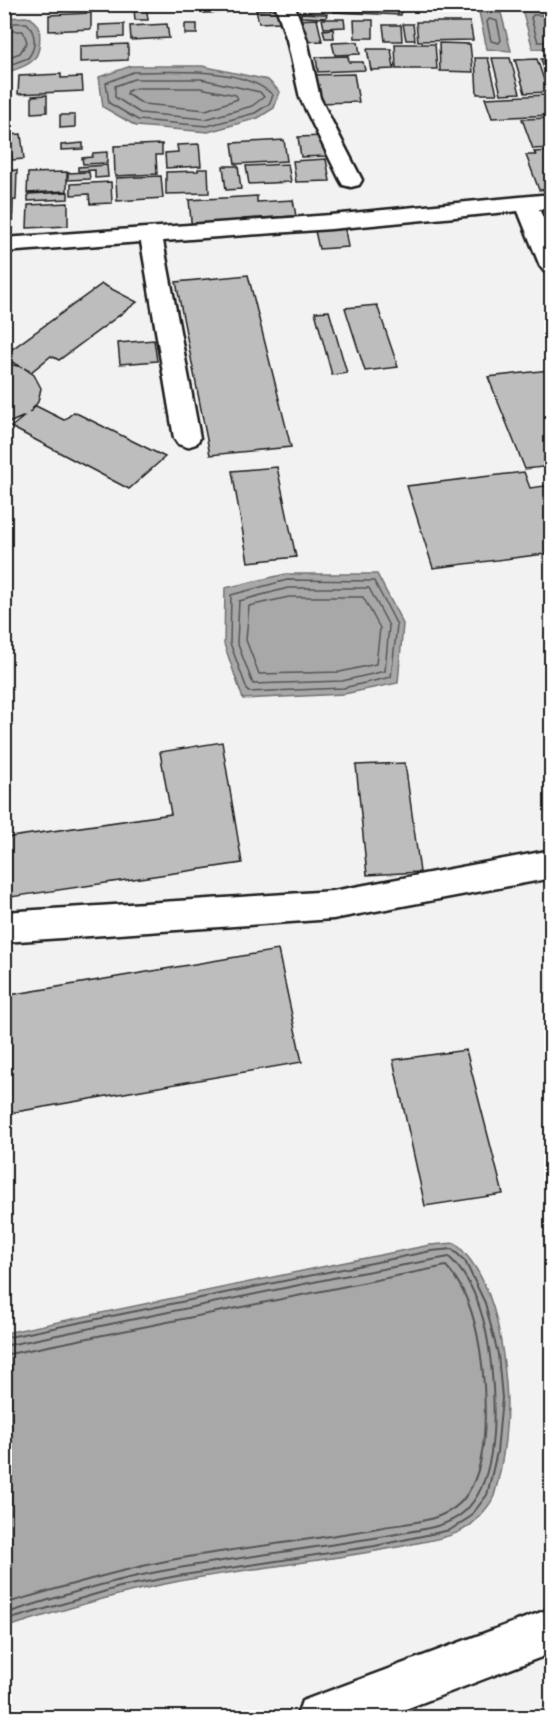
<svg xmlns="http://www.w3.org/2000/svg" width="556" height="1722" viewBox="0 0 556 1722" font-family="'Architects Daughter',sans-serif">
	<rect width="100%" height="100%" fill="#f2f2f2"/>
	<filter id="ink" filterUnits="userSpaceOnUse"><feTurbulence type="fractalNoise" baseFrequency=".0167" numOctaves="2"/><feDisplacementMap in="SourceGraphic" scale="12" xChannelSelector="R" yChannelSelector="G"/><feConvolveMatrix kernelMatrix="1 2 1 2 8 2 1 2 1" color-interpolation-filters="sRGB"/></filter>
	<g filter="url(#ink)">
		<!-- water -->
		<g fill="#a8a8a8" stroke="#707070" stroke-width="1.5">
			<path d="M551 9V48L533 49 522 10Z"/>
			<path d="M479 12 501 13 511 51 487 49Z"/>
			<path d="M25 17 31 18 39 27C43 60 33 64 5 73V18Z"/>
			<path d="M131 66H202L268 80 280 92 274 108 258 118 208 132 136 126 103 107 99 77Z"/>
			<path d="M286 574H377L403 624 398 683 344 694 243 699 224 644 225 588Z"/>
			<path d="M455 1243C493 1277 502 1335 506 1384 509 1419 504 1462 494 1496 491 1504 481 1515 475 1521 458 1538 430 1540 408 1545 331 1561 252 1567 175 1582 117 1593 61 1610 5 1628V1333L336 1264 430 1245Z"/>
		</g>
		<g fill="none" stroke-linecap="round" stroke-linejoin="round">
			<!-- shore-far1 -->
			<g stroke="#545454" stroke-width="1.5">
				<path d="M552 15H533L531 18 538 42H552"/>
				<path d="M489 19 497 21 501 40 499 43 491 41 487 22Z"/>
				<path d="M4 23H27C36 34 37 47 28 58L4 67"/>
				<path d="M4 31H23L27 42 20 53 4 59"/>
				<path d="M133 72C174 72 242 66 273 95L269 104 255 113 207 126 138 120 109 103 106 83Z"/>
				<path d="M134 79H201L260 92 264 97 252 106 206 119 140 113 115 97V86Z"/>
				<path d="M136 88H200L236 95 238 99 206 110 143 104 127 94 128 91Z"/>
				<path d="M287 580 374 581 397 625 391 677 343 688 248 692 230 643 231 595Z"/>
				<path d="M288 588H369L389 626 385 671 342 681 253 684 237 642 239 601Z"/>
				<path d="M289 597H363L380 628 376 664 340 672 259 674 246 640 249 606Z"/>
			</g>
			<!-- shore -->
			<g stroke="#545454" stroke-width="2">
				<path d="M4 1338 431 1251 452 1249 465 1261 485 1303 498 1354 502 1398 497 1452 487 1495 470 1517 450 1530 375 1546 177 1576 120 1587 4 1621"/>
				<path d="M4 1346 338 1277 449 1257C483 1289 490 1343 493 1387 495 1426 495 1484 464 1512 445 1529 414 1530 391 1535 313 1549 234 1557 157 1572 105 1582 54 1598 4 1614"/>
				<path d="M4 1355 446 1266C474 1296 481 1346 484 1385 486 1421 487 1475 460 1503 440 1523 404 1523 378 1528 310 1541 240 1547 171 1560 115 1571 59 1588 4 1604"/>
			</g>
		</g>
		<!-- building -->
		<g fill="#bdbdbd" stroke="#1c1c1c" stroke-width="1.5">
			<path d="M94 4H146L148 20H135L134 9 95 11Z"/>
			<path d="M202 4H227L228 12 204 13Z"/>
			<path d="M335 4H402L401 15 334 12Z"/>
			<path d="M277 9 280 22 259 23 256 10Z"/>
			<path d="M91 13V29L49 31V15Z"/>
			<path d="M301 13 327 14 326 18 301 17Z"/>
			<path d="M317 19 322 41 301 42 296 20Z"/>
			<path d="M322 19H344L345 27 324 28Z"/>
			<path d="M354 20H373V38H355Z"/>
			<path d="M416 22H470L473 40 418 41Z"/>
			<path d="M124 24V37L99 38V25Z"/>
			<path d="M167 24 169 38 131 40 130 26Z"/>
			<rect x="185" y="24" width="12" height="10"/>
			<path d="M403 24H413L415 40H406Z"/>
			<path d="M383 25H401L402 41H385Z"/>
			<path d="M333 29 334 38H325L323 30Z"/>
			<path d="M358 42 360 54 335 55 332 43Z"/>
			<path d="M439 43 470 44 473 72 440 71Z"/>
			<path d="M128 44V60L80 62V46Z"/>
			<path d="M395 44H435L437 69H396Z"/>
			<path d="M367 49H391L394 69 371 70Z"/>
			<path d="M348 56 349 62H363L365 70 318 72 316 57Z"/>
			<path d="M475 58H488L497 94H477Z"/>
			<path d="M492 58H510L520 93 501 94Z"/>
			<path d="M537 59 548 92 525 93 515 60Z"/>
			<path d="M541 59H552V91H551Z"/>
			<path d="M61 74V78L82 77 83 91 18 94 19 76Z"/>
			<path d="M354 74 359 102 314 103 310 75Z"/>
			<path d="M47 95V112L32 113V96Z"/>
			<path d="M546 95 552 115 492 118 485 98Z"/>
			<path d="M60 115H75V127L60 128Z"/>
			<path d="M552 118V137H546L549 144H552V148L533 149 522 119Z"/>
			<path d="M21 134 24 159 12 160 9 135Z"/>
			<path d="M323 136 326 156 301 157 298 137Z"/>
			<path d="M284 140 287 161 235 164 232 143Z"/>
			<path d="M83 143V149L61 150V145Z"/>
			<path d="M162 144V155H156L157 174 115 176 114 146Z"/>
			<path d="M199 144 201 166 166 168 165 153 178 152 177 145Z"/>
			<path d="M552 151V189L539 190 526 155H536L534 152Z"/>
			<path d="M107 152V163L83 164 82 158 92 157 93 153Z"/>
			<path d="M326 159 330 181 296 182 293 161Z"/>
			<path d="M288 164 291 182 249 184 246 166Z"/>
			<path d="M107 165 108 177 95 178V170L78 171V167Z"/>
			<path d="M223 166H238L241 189 226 190Z"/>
			<path d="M198 169H208L209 193 166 194V172L198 171Z"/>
			<path d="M17 170 16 200 4 201V171Z"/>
			<path d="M67 172V191L27 193 28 173Z"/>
			<path d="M89 172 90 179 68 180V173Z"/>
			<path d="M161 176 163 198 117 201 116 178Z"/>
			<path d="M111 182 112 203 90 204 89 194 71 195V184Z"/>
			<path d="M68 192V199L28 201V194Z"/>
			<path d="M257 196V202L293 200 296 216 243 219 244 228 192 231 189 200Z"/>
			<path d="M4 202H13L12 228H4Z"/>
			<path d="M68 203V226L27 228 28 205Z"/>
			<path d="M345 229 348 247 319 249 315 231Z"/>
			<path d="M248 275 291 447 210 455 176 282Z"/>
			<path d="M102 284 137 302 59 360 51 356 31 372 24 368 34 375 41 388 38 402 29 413 36 406 64 420 74 412 165 457 129 489 11 427 25 416 4 425V363L22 367 4 358V355Z"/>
			<path d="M377 305 398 367 365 371 345 308Z"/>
			<path d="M329 311 347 373 332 375 315 312Z"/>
			<path d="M154 340 157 361 120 364 118 343Z"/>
			<path d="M549 370 552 375V466L525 469 488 377Z"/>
			<path d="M277 467 296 557 248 562 232 471Z"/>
			<path d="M524 472 530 488 552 485V553L433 568 407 486Z"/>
			<path d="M222 742 242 863 4 898V838L171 814 160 752Z"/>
			<path d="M405 763 420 872 367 875 356 765Z"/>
			<path d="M278 950 302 1062 4 1114V996Z"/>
			<path d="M466 1050 503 1194 425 1206 393 1060Z"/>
		</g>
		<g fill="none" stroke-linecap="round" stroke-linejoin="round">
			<!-- minor casing -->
			<g stroke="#1c1c1c" stroke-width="5">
				<g id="minor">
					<path d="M275 4H294L307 40 320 98 362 180 359 185 351 187 343 185 340 180 300 98 287 40Z"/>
					<path d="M552 194V208L539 209 552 237V273L544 271 540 266 518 211 331 229 163 241 200 438 196 444 187 447 178 444 174 438 141 242 4 252V238L331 215Z"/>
					<path d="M552 850V878L333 919 4 942V912L333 891Z"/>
					<path d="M552 1608V1653L382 1718H296L302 1701Z"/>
				</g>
			</g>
			<!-- minor -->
			<use href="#minor" fill="#fff" fill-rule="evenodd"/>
		</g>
	</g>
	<!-- margin -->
	<rect width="556" height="1722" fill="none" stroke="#fff" stroke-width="24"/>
	<rect x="12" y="12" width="532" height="1698" fill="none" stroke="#1c1c1c" stroke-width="2" filter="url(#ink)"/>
</svg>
